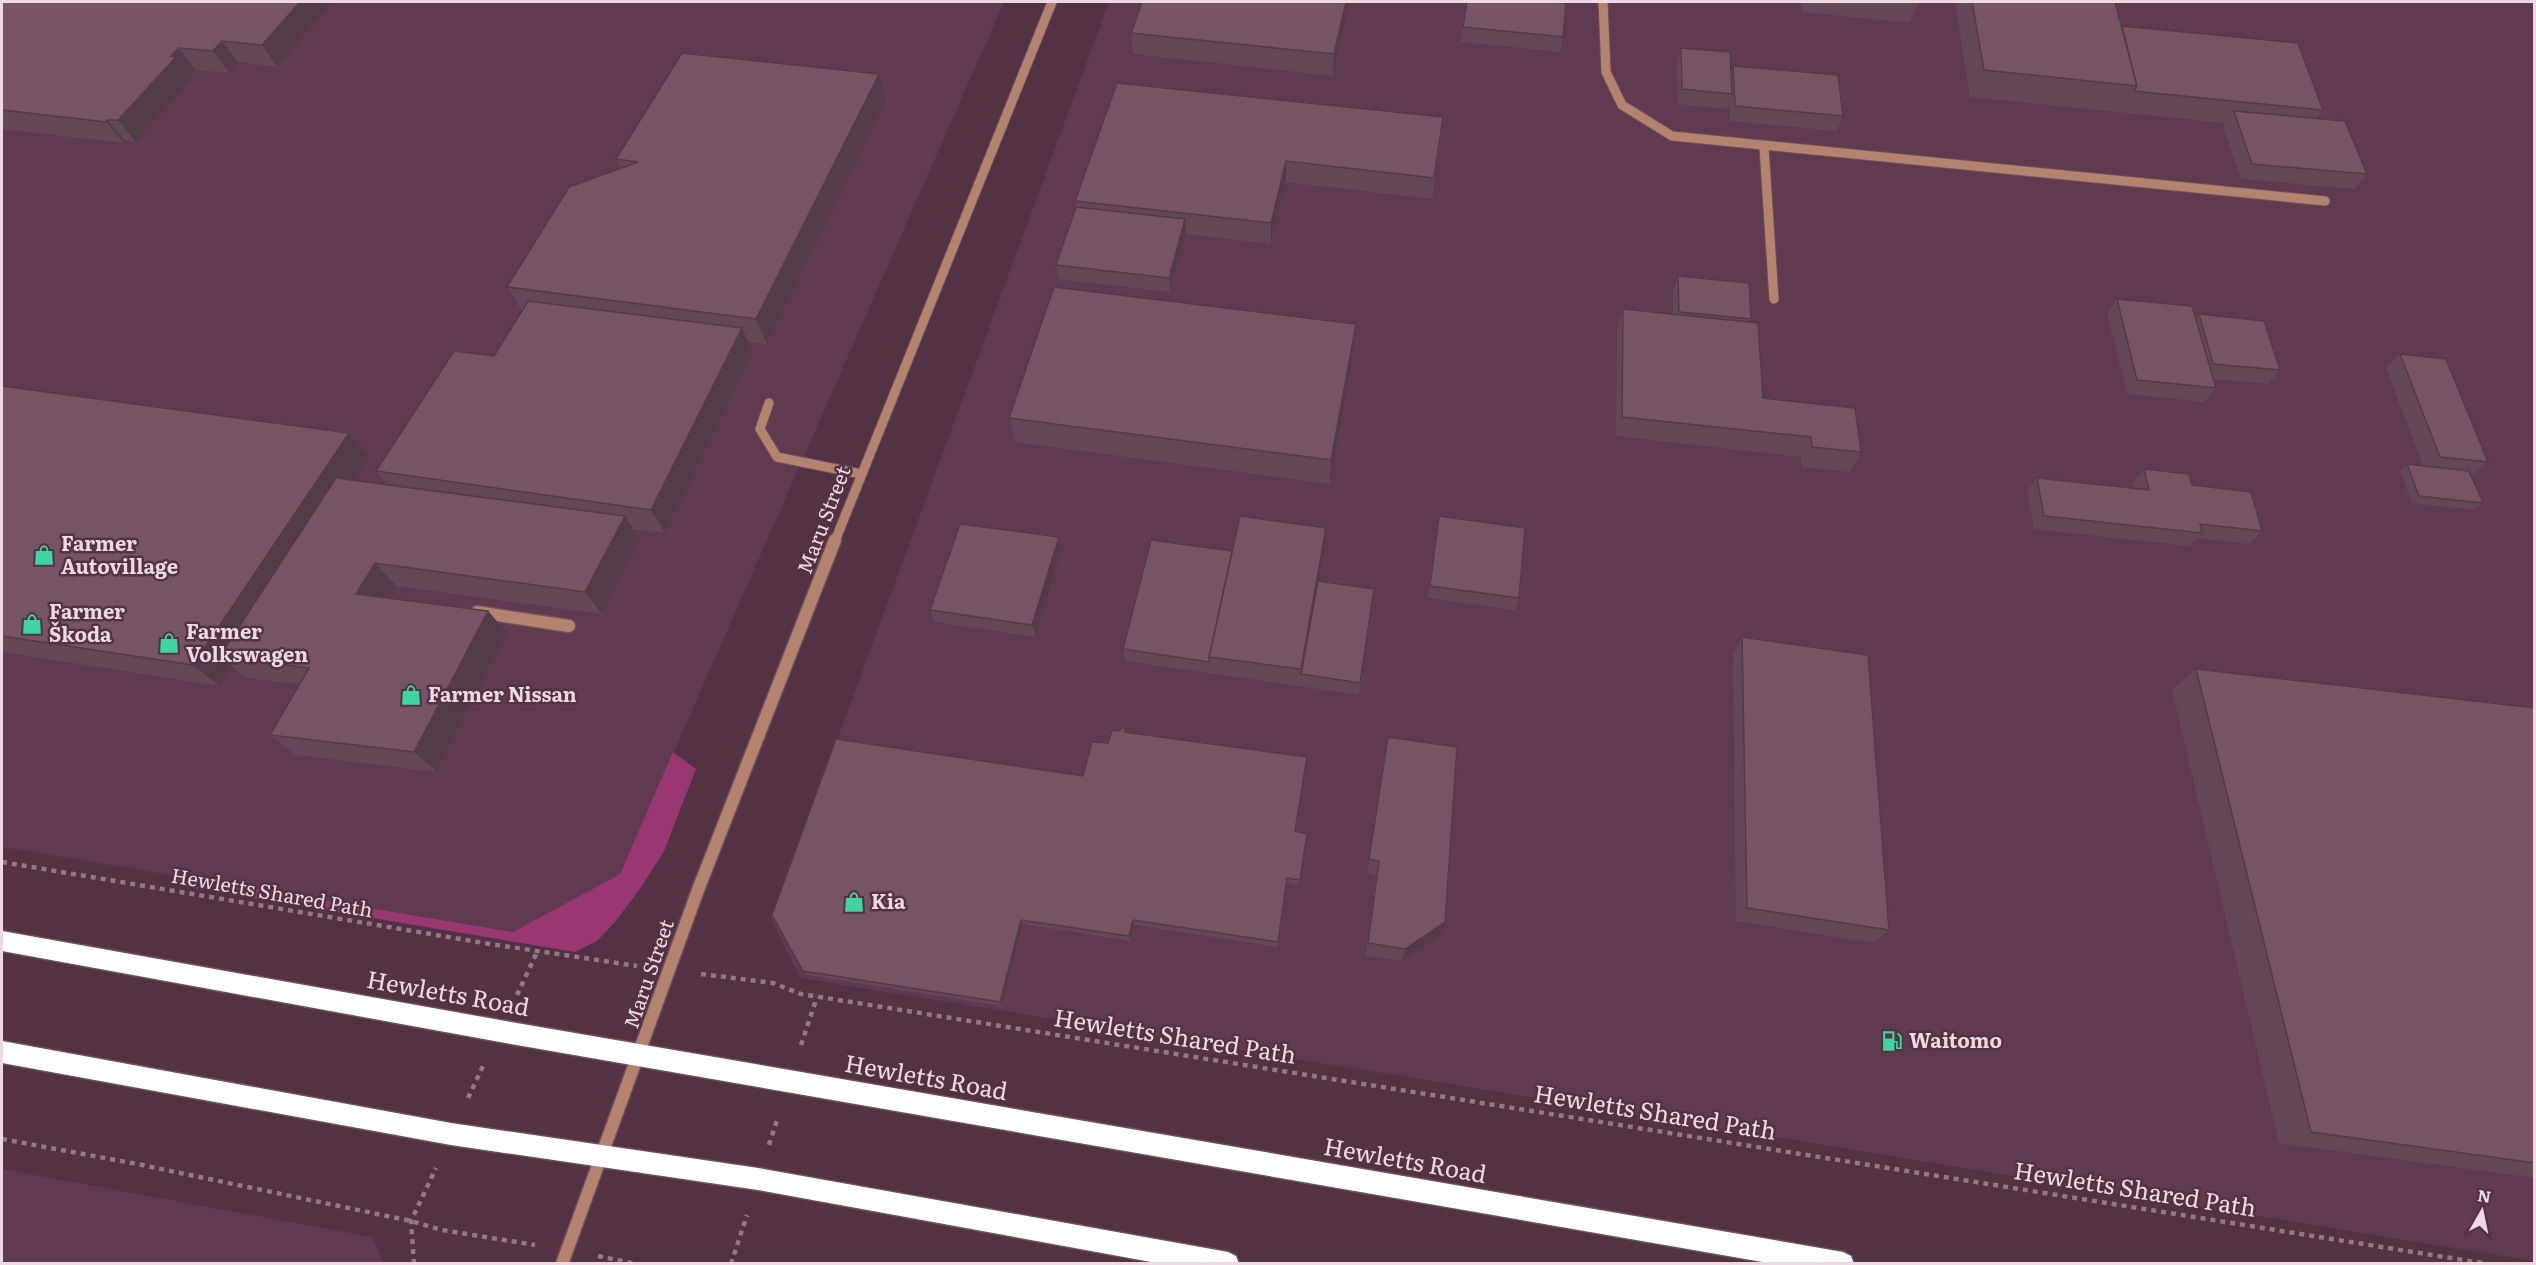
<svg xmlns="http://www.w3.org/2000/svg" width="2536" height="1265" viewBox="0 0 2536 1265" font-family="Literata,serif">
	<rect width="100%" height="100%" fill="#523243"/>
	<!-- built -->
	<g fill="#603a4f">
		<path d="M2 2H1004L620 874 513 932 2 847Z"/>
		<path d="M1109 2H2534V1261L800 978 771 919Z"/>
		<path d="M2 1169 372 1237 384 1263H2Z"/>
	</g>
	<!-- green -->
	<path fill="#993773" d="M673 752 696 769 664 851 642 886 615 922 597 941 575 952 175 885 178 876 513 932 620 874Z"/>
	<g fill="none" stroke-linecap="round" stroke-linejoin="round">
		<!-- minor-far1 casing -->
		<g stroke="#6e5060" stroke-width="11">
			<g id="minor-far1">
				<path d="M1603 2 1606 72 1622 105 1672 136 2325 201"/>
				<path d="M1764 147 1774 299"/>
				<path d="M769 403 760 429 777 457 861 474"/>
				<path d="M835 541 1052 2"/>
			</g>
		</g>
		<!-- minor casing -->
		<g stroke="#6e5060" stroke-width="15">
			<g id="minor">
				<path d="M477 612 569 626"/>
				<path d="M562 1264 698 890 835 540"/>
			</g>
		</g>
		<!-- highway casing -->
		<g stroke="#6e5060" stroke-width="3">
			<g id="highway">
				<path d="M2 931 500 1020 1843 1252 1851 1256 1854 1264H1774L500 1042 2 951Z"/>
				<path d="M2 1041 451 1123 758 1168 1228 1252 1236 1256 1239 1264H1162L758 1190 451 1145 2 1063Z"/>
			</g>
		</g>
		<!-- path -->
		<g stroke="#937886" stroke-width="4.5" stroke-dasharray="5 5" stroke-linecap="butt">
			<path d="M2 862 484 943 637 966"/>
			<path d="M701 974 773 983 801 994 2488 1264"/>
			<path d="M517 995 537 952"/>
			<path d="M801 1045 817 997"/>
			<path d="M468 1098 484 1064"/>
			<path d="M2 1139 137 1164 411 1221 442 1230 535 1245"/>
			<path d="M769 1145 778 1117"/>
			<path d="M598 1256 636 1264"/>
			<path d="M414 1264 411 1221 436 1168"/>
			<path d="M731 1264 747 1215"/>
		</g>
		<!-- minor-far1 -->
		<use href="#minor-far1" stroke="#b4836d" stroke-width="9"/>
		<!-- minor -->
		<use href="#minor" stroke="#b4836d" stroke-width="12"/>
		<!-- highway -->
		<use href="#highway" fill="#fff" fill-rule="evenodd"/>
	</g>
	<!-- wall -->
	<g fill="#654858">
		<path d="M2 2H333L277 67 238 62 229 73 195 70 190 75 193 78 136 142 125 141 124 143 2 129Z"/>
		<path d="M1142 2H1348V9L1333 76 1133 54 1131 33Z"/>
		<path d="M1801 2H1919L1910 23 1802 12Z"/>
		<path d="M1955 2H2115L2122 26 2323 110 2317 119 2367 174 2355 189 2241 179 2223 126 2225 123 1970 97Z"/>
		<path d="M1463 27 1563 37 1560 52 1461 42Z"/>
		<path d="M1681 48 1731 72 1733 66 1843 116 1837 131 1730 121 1729 103 1727 109 1678 104 1677 63Z"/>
		<path d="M879 74 886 101 767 344 748 342 753 354 665 533 633 529 640 539 602 614 397 586 390 598 488 611 507 633 437 772 296 755 270 735 300 684 246 678 233 667 220 686 2 652V386L370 458 355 481 388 485 376 471 494 356 522 311 507 287 620 168 616 159Z"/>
		<path d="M1117 83 1441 139 1432 199 1286 182 1271 244 1186 234 1170 292 1058 279 1056 265 1076 207 1075 201Z"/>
		<path d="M1678 276 1751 319 1749 322 1763 398 1861 452 1850 472 1802 467 1801 457 1616 436 1617 330 1623 309 1673 314V290Z"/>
		<path d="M2117 299 2196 319 2199 314 2280 370 2268 384 2213 379 2216 388 2204 402 2127 394 2107 314Z"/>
		<path d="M1354 350 1330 484 1015 442 1009 418Z"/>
		<path d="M2400 354 2488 462 2471 475 2483 503 2475 510 2412 503 2400 471 2407 464 2423 466 2386 368Z"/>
		<path d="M2144 469 2192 485 2262 531 2249 544 2197 538 2189 546 2034 529 2027 491 2037 478 2134 488 2132 483Z"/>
		<path d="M1439 516 1519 598 1515 610 1428 598Z"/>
		<path d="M1326 528 1325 547 1319 581 1374 589 1359 695 1125 661 1123 649 1232 551Z"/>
		<path d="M1061 550 1036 637 935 622 930 610Z"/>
		<path d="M1742 637 1889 930 1875 943 1736 921 1733 655Z"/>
		<path d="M2196 669 2535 708V1178L2279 1143 2172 690Z"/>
		<path d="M1125 728 1126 732 1307 763 1296 832 1307 834 1299 885 1287 882 1278 947 1134 925 1130 941 1023 924 1002 1006 807 975 803 971 1083 776 1108 743 1120 731Z"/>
		<path d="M1388 737 1441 935 1402 961 1366 956 1376 875 1367 873Z"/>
	</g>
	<!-- shaded-wall -->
	<g fill="#533b47">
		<path d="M300 2H333L277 67 262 45Z"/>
		<path d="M1346 2H1348V9L1333 76 1334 54Z"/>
		<path d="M222 41 238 62 229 73 213 51Z"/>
		<path d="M179 48 195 70 190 75 193 78 136 142 118 120 171 56Z"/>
		<path d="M879 74 886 101 767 344 756 319Z"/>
		<path d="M107 120 125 141 124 143 106 122Z"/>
		<path d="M1286 161V182L1271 244V223Z"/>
		<path d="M1185 219 1186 234 1170 292 1169 278Z"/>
		<path d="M1356 324 1354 350 1330 484 1331 460Z"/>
		<path d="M742 328 753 354 665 533 651 510Z"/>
		<path d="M349 433 370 458 239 659 220 656 233 667 220 686 193 665Z"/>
		<path d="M625 516 640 539 602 614 585 592Z"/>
		<path d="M1326 528 1325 547 1303 675 1301 674Z"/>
		<path d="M1059 537 1061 550 1036 637 1032 625Z"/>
		<path d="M375 563 397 586 379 616 356 594Z"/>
		<path d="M488 611 507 633 437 772 414 752Z"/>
		<path d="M1307 757V763L1295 837V831Z"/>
		<path d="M1021 920 1023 924 1002 1006 1000 1002Z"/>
		<path d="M1133 920 1134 925 1130 941 1129 936Z"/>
		<path d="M1445 922 1441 935 1402 961 1405 949Z"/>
	</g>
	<!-- building -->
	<g fill="#765466" stroke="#533b47" stroke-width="1.5">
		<path d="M2 2H300L262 45 222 41 213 51 179 48 171 56 176 57 118 120H107L106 122 2 110Z"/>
		<path d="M1142 2H1346L1334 54 1131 33Z"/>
		<path d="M1467 2H1552L1566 3 1563 37 1463 27Z"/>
		<path d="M1972 2H2115L2137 86 1984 70Z"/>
		<path d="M2122 26 2298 43 2323 110 2134 91 2137 86Z"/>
		<path d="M1681 48 1730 52 1732 94 1682 89Z"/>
		<path d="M682 53 879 74 756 319 507 287 569 187 638 162 616 159Z"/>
		<path d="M1733 66 1838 75 1843 116 1735 106Z"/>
		<path d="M1117 83 1443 117 1434 178 1286 161 1271 223 1075 201Z"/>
		<path d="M2234 111 2345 121 2367 174 2252 164Z"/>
		<path d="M1076 207 1185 219 1169 278 1056 265Z"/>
		<path d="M1678 276 1749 283 1751 319 1679 312Z"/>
		<path d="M1054 287 1356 324 1331 460 1009 418Z"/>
		<path d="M2117 299 2192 306 2216 388 2137 380Z"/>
		<path d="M528 301 742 328 651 510 376 471 454 351 494 356Z"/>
		<path d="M1623 309 1758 323 1763 398 1855 408 1861 452 1812 447 1811 437 1622 417Z"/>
		<path d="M2199 314 2264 321 2280 370 2213 364Z"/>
		<path d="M2400 354 2446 359 2488 462 2440 457Z"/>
		<path d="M2 386 349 433 193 665 2 636Z"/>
		<path d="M2407 464 2469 471 2483 503 2419 496Z"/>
		<path d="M2144 469 2189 474 2192 485 2251 492 2262 531 2200 524 2202 533 2044 516 2037 478 2149 490Z"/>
		<path d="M336 478 625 516 585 592 375 563 356 594 488 611 414 752 270 735 309 668 220 656Z"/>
		<path d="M1240 516 1326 528 1301 669 1209 657Z"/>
		<path d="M1439 516 1525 528 1519 598 1430 586Z"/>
		<path d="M960 524 1059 537 1032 625 930 610Z"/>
		<path d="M1151 540 1232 551 1209 657V662L1123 649Z"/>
		<path d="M1318 581 1374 589 1360 683 1301 674Z"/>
		<path d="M1742 637 1868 655 1889 930 1747 908Z"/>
		<path d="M2196 669 2535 708V1163L2311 1132Z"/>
		<path d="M1121 728H1125V732L1307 757 1295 831 1307 834 1300 880 1287 878 1278 942 1133 920 1129 936 1021 920 1000 1002 803 971 772 915 836 739 1083 776 1092 742 1108 743 1112 730 1120 731Z"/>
		<path d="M1388 737 1457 747 1445 922 1405 949 1368 943 1379 861 1369 859Z"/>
	</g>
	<!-- icons -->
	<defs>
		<g id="shop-bare" transform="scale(1.62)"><path d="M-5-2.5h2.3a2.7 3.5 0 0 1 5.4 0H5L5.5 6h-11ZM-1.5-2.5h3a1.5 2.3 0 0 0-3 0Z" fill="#3fd4a2" stroke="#523243" stroke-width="2.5" paint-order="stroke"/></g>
		<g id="fuel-bare" transform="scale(1.62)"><path d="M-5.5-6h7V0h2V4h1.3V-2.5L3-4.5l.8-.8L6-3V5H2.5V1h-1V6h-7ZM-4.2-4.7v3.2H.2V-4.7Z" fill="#3fd4a2" stroke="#523243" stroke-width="2.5" paint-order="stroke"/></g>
	</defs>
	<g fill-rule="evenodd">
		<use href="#shop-bare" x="44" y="555"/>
		<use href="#shop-bare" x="32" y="624"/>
		<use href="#shop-bare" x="169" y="643"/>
		<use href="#shop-bare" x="411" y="695"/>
		<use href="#shop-bare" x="854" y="902"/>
		<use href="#fuel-bare" x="1892" y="1041"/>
	</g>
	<g text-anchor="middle" stroke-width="5" stroke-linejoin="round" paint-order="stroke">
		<!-- street labels -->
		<g font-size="20" fill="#edd8e3" stroke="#523243">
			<text transform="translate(824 520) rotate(-69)" y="7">Maru Street</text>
			<text transform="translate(272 893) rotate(10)" y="7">Hewletts Shared Path</text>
			<text transform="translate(649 974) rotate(-71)" y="7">Maru Street</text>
		</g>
		<!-- poi labels -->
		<g font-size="20" font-weight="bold" fill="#edd8e3" stroke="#523243" text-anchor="start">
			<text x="61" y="551">Farmer<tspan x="61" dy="23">Autovillage</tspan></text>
			<text x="49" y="619">Farmer<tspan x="49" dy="23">Škoda</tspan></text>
			<text x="186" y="639">Farmer<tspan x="186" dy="23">Volkswagen</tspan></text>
			<text x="428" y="702">Farmer Nissan</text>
			<text x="871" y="909">Kia</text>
			<text x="1909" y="1048">Waitomo</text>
		</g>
		<!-- near-street labels -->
		<g font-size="24" fill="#edd8e3" stroke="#523243">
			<text transform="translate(448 994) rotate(10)" y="8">Hewletts Road</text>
			<text transform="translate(1175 1037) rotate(9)" y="8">Hewletts Shared Path</text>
			<text transform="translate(926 1078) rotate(10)" y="8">Hewletts Road</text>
			<text transform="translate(1655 1113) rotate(9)" y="8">Hewletts Shared Path</text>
			<text transform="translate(1405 1161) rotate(10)" y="8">Hewletts Road</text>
			<text transform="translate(2135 1190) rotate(9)" y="8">Hewletts Shared Path</text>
		</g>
	</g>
	<!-- border -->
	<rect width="2536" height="1265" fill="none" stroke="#edd8e3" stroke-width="6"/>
	<!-- north arrow -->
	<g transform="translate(2482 1211) rotate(9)" stroke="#523243" stroke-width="4.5" paint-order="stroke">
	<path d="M0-4.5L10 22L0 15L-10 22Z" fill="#edd8e3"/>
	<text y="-9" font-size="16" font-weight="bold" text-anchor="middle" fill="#edd8e3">N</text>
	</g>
</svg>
